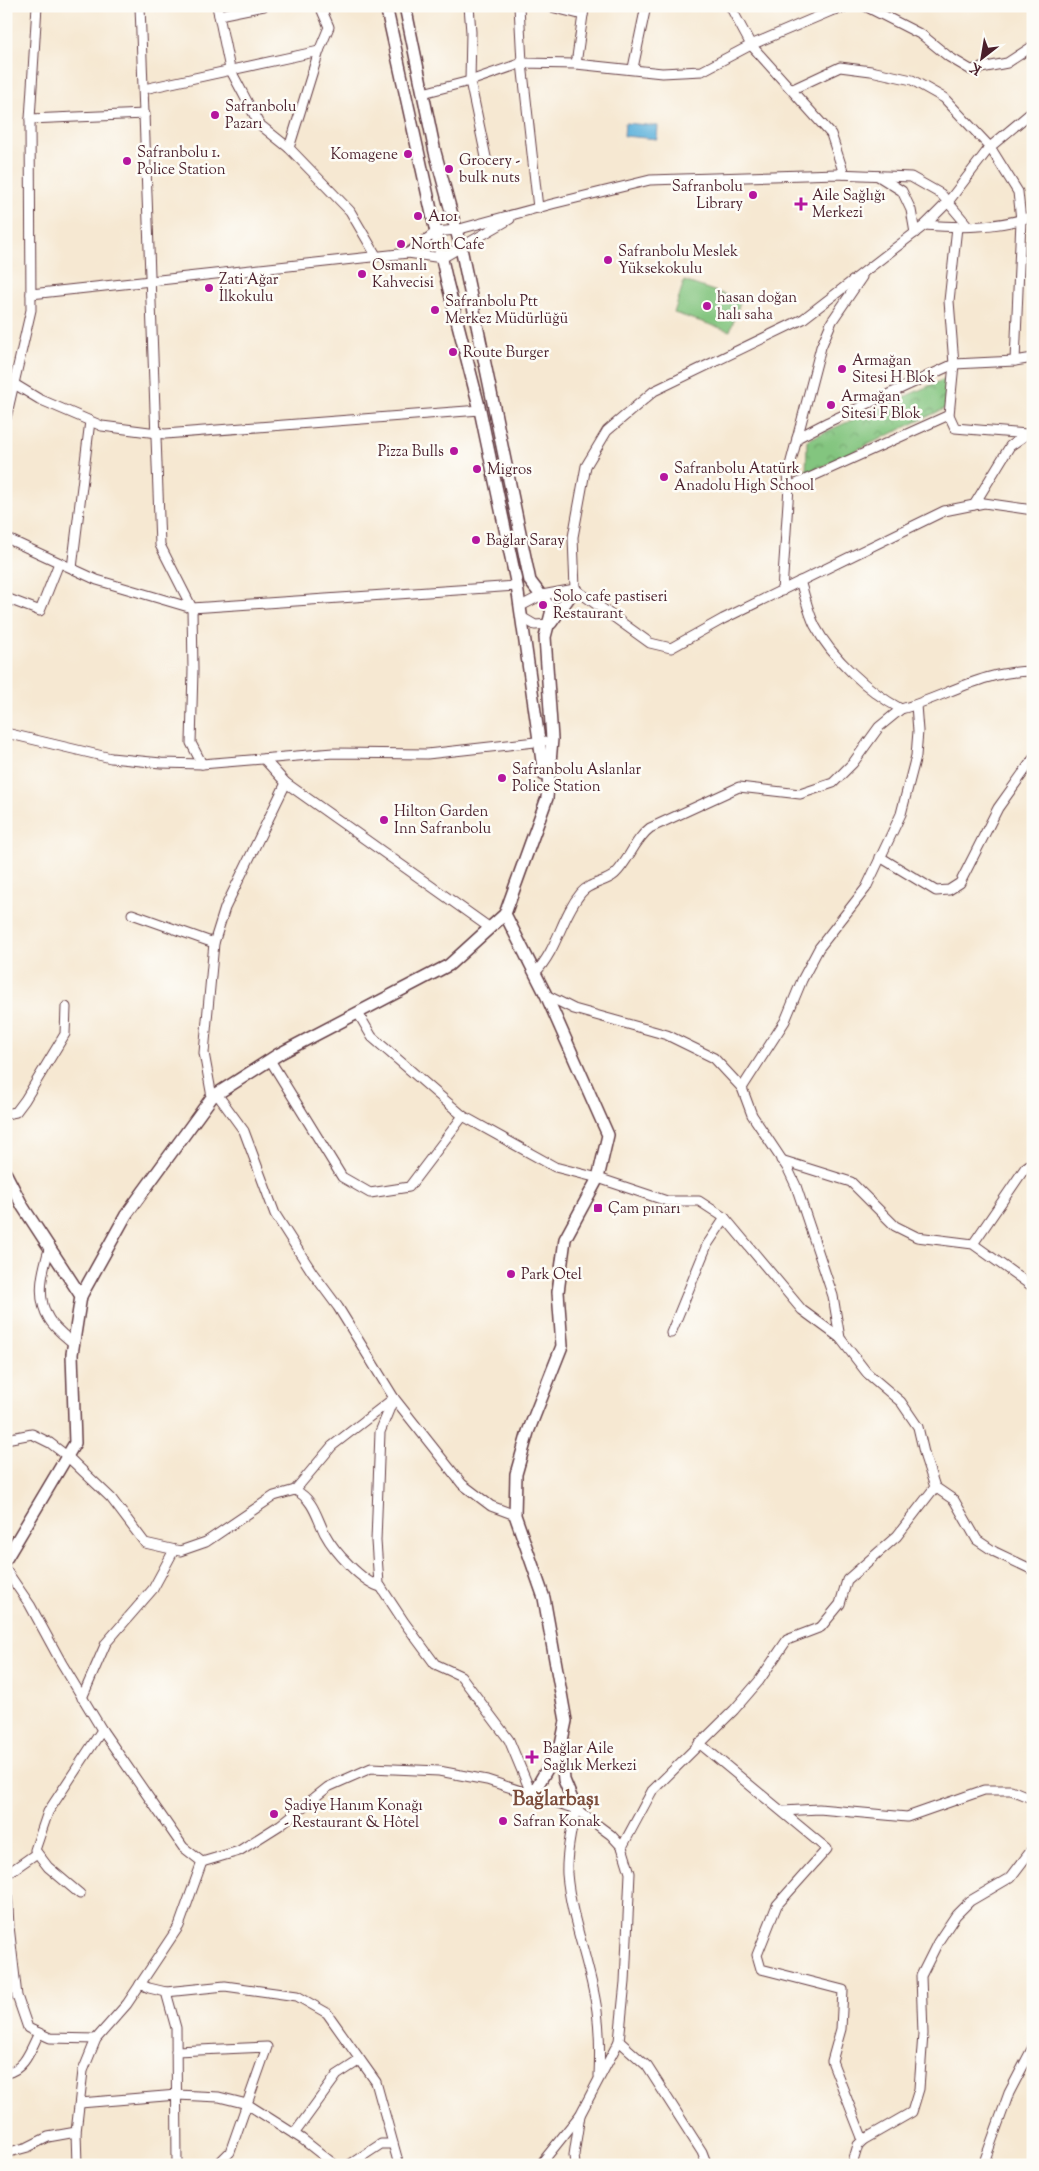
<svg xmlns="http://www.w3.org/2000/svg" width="1039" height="2171" viewBox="0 0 1039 2171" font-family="'Sorts Mill Goudy',serif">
	<defs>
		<pattern id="park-crowns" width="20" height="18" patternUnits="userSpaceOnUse" patternTransform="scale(1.25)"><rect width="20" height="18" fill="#83c57f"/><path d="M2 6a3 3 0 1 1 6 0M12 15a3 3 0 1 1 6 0" fill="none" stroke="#6d9f68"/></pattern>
	</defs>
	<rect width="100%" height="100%" fill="#fdfcf7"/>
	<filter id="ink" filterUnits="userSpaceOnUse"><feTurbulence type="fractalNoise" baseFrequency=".02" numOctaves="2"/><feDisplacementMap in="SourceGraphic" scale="10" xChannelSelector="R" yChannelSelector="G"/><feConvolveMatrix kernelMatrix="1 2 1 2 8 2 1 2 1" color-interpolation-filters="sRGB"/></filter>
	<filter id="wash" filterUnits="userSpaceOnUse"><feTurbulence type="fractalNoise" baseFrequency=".0096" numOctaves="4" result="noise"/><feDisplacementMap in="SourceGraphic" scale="20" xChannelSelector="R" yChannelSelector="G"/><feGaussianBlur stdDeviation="1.12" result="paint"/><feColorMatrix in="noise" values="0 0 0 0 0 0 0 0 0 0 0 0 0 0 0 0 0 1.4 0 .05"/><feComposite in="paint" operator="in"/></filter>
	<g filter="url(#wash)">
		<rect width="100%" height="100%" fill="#f6e8d2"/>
		<!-- park -->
		<path fill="url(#park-crowns)" stroke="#667255" d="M949 377 948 407 806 474 807 440Z"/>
		<!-- garden -->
		<path fill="#83c57f" stroke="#667255" d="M684 281 741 300 730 331 674 313Z"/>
		<!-- water -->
		<path fill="#5fb2db" stroke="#546883" d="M625 123 658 126 657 139 624 136Z"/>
	</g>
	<g filter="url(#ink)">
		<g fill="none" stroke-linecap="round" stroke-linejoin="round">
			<!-- minor casing -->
			<g stroke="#643d44" stroke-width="11">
				<g id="minor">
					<path d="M140 6 160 545 192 608 193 670 191 743 202 764"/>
					<path d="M217 6 230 69 259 124 289 148 350 211 377 257"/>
					<path d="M469 6 471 32 470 81 487 162"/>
					<path d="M519 6 522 63 538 208"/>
					<path d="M547 6 583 15 585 6"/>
					<path d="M730 6 751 45 831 134 844 174"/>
					<path d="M865 6 922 35 949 57 971 70 1007 63 1033 46"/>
					<path d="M219 15 264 6"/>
					<path d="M576 64 583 15"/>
					<path d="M633 68 646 6"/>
					<path d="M144 89 319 51"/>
					<path d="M793 89 840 67 871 71 912 80 944 98 990 147 1018 192 1021 220 1015 361"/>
					<path d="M423 93 470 81 522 63 576 64 662 73 702 71 751 45 831 11 850 6"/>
					<path d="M30 119 145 114"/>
					<path d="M289 148 319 51 329 27 320 6"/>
					<path d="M878 176 902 191 911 210 915 233"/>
					<path d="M925 225C961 228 998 228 1033 216"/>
					<path d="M957 227 949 301 954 364 949 415 955 428 1027 434"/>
					<path d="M408 253 436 232 456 230 552 204 650 180 837 174 911 177 941 194 968 226"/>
					<path d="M31 294 408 253 442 258 510 219"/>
					<path d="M6 379 39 399 102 426 165 434 480 410"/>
					<path d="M6 418 31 310 30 119 37 6"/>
					<path d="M797 438 828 422 954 364 1015 361 1033 358"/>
					<path d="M789 487 949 415"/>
					<path d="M974 505 1010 446 1033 430"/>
					<path d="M6 538 97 580 192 608 517 586"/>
					<path d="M72 568 90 421"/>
					<path d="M800 581C805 596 808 612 815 626 832 658 869 692 901 709 948 696 981 671 1033 671"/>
					<path d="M575 589 573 537 586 466 607 431 654 391 803 319 925 225 948 202 990 147 1033 111"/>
					<path d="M782 591 789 487 788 473 821 347 832 321 862 277"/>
					<path d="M6 598 40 611 59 563"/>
					<path d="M521 606 542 595 575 589 650 643 671 648 723 619 944 511 984 503 1033 510"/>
					<path d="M523 618 535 625 550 624"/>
					<path d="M6 733 111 758 161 763 202 764 333 753 427 754 544 741"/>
					<path d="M264 759 286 783 490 928"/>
					<path d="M880 857 936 891 949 890 960 883 998 808 1033 759"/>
					<path d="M132 914 214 943"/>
					<path d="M535 973C558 949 561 917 581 893 590 882 605 883 615 874 629 861 634 840 650 828L739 787 800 794 833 783 853 763 879 727 901 709"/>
					<path d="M546 995 574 1009 667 1035 714 1058 742 1088 752 1115 788 1169 796 1186 833 1296 840 1338 867 1373 901 1402 918 1427 925 1457 935 1487 954 1500 977 1540 995 1552 1033 1570"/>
					<path d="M358 1013 372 1037 463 1116 555 1167 598 1178 667 1201H699L725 1218 802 1310 840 1338"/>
					<path d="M270 1060 342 1177 370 1193 409 1187 463 1116"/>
					<path d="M742 1088 785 1021 802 980 819 948 866 888 901 814 916 756 918 731 916 705"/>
					<path d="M217 1094 244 1131 275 1214 312 1272 338 1307 394 1398 462 1484 491 1506 515 1515"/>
					<path d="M212 1097 204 1053 214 943 225 908 286 783"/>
					<path d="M6 1114 16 1112 25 1100 65 1034 66 1007"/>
					<path d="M781 1160 851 1182 895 1226 917 1237 973 1244 1033 1287"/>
					<path d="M973 1244 1025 1168 1033 1162"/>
					<path d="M50 1246C43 1269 35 1297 49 1319 54 1328 66 1337 74 1344"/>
					<path d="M671 1333 707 1245 725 1218"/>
					<path d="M393 1400 380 1432 376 1541 379 1584 404 1622 435 1664 461 1676 509 1740 532 1795"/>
					<path d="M6 1439 32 1434 50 1443 67 1456 111 1498 145 1543 180 1551 206 1542 274 1496 295 1490 332 1446 394 1398"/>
					<path d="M295 1490C314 1500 316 1516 325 1534 334 1551 362 1582 381 1587"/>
					<path d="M6 1570 30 1605 61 1662 102 1730 183 1847 202 1862"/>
					<path d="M82 1698 106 1643 153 1589 174 1550"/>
					<path d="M699 1743 827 1849 777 1905 757 1955 761 1969 843 1990 841 2029 832 2061 863 2140"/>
					<path d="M576 1809C571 1830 566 1853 567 1874 571 1921 591 1965 597 2011 600 2033 600 2054 599 2076"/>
					<path d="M783 1811 819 1809 907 1817 984 1790H1011L1033 1799"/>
					<path d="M622 1847 652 1791 734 1710 759 1681 787 1640 821 1627 840 1604 847 1580 897 1536 935 1487"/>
					<path d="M202 1862 239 1851 280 1825 328 1787 371 1768 439 1771 487 1780 576 1809 611 1835 622 1847 630 1873 625 1982 619 2041 580 2115 540 2165"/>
					<path d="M6 1871 9 1926 17 1996 28 2028 50 2038 96 2039"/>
					<path d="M7 1874 37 1853"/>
					<path d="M80 1894 48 1867 35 1850 48 1812 102 1730"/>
					<path d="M140 1984 149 1988 166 1992 225 1986 297 1996 327 2013 376 2082 399 2165"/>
					<path d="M166 1992 176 2028 177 2165"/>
					<path d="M619 2041 647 2066 702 2152 707 2165"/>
					<path d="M176 2051 267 2047 230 2152 217 2165"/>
					<path d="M6 2073C25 2070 31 2048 39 2033"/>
					<path d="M80 2103 177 2095 219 2097 247 2104 302 2139 335 2165"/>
					<path d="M294 2134 337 2075 360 2060"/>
					<path d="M6 2153 28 2147 48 2137 76 2132"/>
					<path d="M77 2165 76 2132 83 2071 96 2039 127 2004 179 1926 202 1862"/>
					<path d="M349 2165 381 2144H393"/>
					<path d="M575 2165 574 2155 580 2115"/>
					<path d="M852 2165 858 2145 863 2140 912 2112 919 2089 923 2034 921 1976 938 1942 956 1915 970 1901 1011 1877 1033 1848"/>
					<path d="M983 2165 1009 2093 1033 2047"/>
				</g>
			</g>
			<!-- tertiary casing -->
			<g stroke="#643d44" stroke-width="14">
				<g id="tertiary">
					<path d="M386 6 447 282 480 410 517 586 544 775"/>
					<path d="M551 623 575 589"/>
					<path d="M505 914 546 995 608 1135 598 1178 565 1239 558 1292 562 1346 528 1432 516 1474 515 1515 544 1598 566 1721 561 1745 532 1795"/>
					<path d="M6 1174 23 1207 81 1296"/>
					<path d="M6 1559 75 1443 72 1354 81 1296 126 1215 212 1097 279 1054 449 965 505 914 547 798 552 739 545 637 552 610 530 581 461 248 435 152 405 6"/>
					<path d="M561 1745 564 1780 576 1809"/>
				</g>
			</g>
			<!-- minor -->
			<use href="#minor" stroke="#fff" stroke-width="9"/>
			<!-- tertiary -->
			<use href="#tertiary" stroke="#fff" stroke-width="11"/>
		</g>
	</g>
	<!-- markers -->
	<g fill="#b5179e" stroke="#fdfcf7" stroke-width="2">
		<circle cx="215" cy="115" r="5"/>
		<circle cx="408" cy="154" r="5"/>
		<circle cx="127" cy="161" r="5"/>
		<circle cx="449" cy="169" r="5"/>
		<circle cx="753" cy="195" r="5"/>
		<path d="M798.5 196.5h5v5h5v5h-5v5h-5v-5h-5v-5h5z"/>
		<circle cx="418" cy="216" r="5"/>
		<circle cx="401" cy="244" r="5"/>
		<circle cx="608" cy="260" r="5"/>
		<circle cx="362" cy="274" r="5"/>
		<circle cx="209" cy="288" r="5"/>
		<circle cx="707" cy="306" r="5"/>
		<circle cx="435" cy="310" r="5"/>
		<circle cx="453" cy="352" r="5"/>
		<circle cx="842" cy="369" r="5"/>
		<circle cx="831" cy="405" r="5"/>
		<circle cx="454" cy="451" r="5"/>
		<circle cx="477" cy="469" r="5"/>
		<circle cx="664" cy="477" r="5"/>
		<circle cx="476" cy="540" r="5"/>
		<circle cx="543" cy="605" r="5"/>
		<circle cx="502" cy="778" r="5"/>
		<circle cx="384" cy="820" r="5"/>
		<rect x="593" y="1203" width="10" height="10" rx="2.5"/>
		<circle cx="511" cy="1274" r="5"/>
		<path d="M529.5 1749.5h5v5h5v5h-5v5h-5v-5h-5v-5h5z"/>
		<circle cx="274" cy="1814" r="5"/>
		<circle cx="503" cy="1821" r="5"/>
	</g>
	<g text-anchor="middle" stroke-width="5" stroke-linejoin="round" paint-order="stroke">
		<!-- poi labels -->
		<g font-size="15" fill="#4a1f2b" stroke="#fdfcf7" text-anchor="start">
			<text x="225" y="111">Safranbolu<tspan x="225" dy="17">Pazarı</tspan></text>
			<text x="137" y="157">Safranbolu 1.<tspan x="137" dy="17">Police Station</tspan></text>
			<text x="398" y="159" text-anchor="end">Komagene</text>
			<text x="459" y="165">Grocery -<tspan x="459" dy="17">bulk nuts</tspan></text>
			<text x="743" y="191" text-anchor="end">Safranbolu<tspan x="743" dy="17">Library</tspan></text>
			<text x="812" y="200">Aile Sağlığı<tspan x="812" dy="17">Merkezi</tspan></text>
			<text x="428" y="221">A101</text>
			<text x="411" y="249">North Cafe</text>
			<text x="618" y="256">Safranbolu Meslek<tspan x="618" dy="17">Yüksekokulu</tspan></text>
			<text x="372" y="270">Osmanlı<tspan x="372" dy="17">Kahvecisi</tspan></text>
			<text x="219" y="284">Zati Ağar<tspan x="219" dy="17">İlkokulu</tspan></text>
			<text x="717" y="302">hasan doğan<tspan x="717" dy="17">halı saha</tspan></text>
			<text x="445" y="306">Safranbolu Ptt<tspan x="445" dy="17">Merkez Müdürlüğü</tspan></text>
			<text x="463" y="357">Route Burger</text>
			<text x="852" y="365">Armağan<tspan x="852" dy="17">Sitesi H Blok</tspan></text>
			<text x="841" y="401">Armağan<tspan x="841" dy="17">Sitesi F Blok</tspan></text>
			<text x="444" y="456" text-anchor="end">Pizza Bulls</text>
			<text x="674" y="473">Safranbolu Atatürk<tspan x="674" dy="17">Anadolu High School</tspan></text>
			<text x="487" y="474">Migros</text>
			<text x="486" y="545">Bağlar Saray</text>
			<text x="553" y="601">Solo cafe pastiseri<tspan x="553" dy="17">Restaurant</tspan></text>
			<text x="512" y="774">Safranbolu Aslanlar<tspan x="512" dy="17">Police Station</tspan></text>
			<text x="394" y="816">Hilton Garden<tspan x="394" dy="17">Inn Safranbolu</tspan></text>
			<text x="608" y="1213">Çam pınarı</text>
			<text x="521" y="1279">Park Otel</text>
			<text x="543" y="1753">Bağlar Aile<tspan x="543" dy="17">Sağlık Merkezi</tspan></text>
			<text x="284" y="1810">Şadiye Hanım Konağı<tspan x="284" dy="17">- Restaurant &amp; Hôtel</tspan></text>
			<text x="513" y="1826">Safran Konak</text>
		</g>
		<!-- district labels -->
		<g font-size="20" font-weight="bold" fill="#7c4d3c" stroke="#fdfcf7">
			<text x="556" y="1805">Bağlarbaşı</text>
		</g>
	</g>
	<!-- margin -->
	<rect width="1039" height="2171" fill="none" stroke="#fdfcf7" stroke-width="25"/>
	<!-- north arrow -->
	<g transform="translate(982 58) rotate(211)" stroke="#fdfcf7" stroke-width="4" paint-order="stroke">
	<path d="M0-4L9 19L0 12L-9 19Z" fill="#4a1f2b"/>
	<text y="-8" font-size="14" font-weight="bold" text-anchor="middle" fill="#4a1f2b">K</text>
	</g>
</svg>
